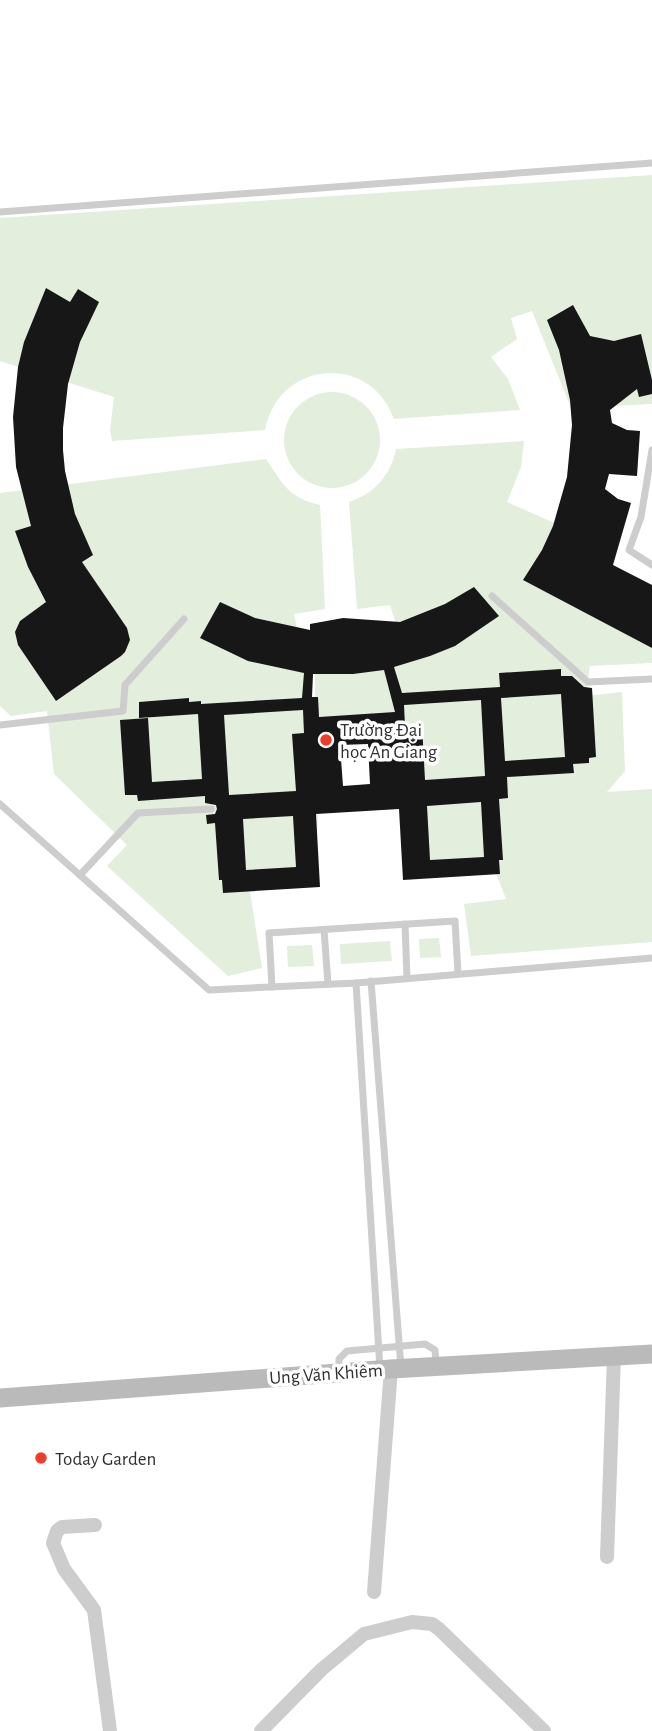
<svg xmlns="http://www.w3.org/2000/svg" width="652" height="1731" viewBox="0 0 652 1731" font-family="'Alegreya Sans',sans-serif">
	<rect width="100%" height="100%" fill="#fff"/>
	<!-- green -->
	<g fill="#e3eedd">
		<path d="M652 175V404L571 408 532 311 511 318 517 339 491 357 508 379 520 410 394 419C370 352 278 360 265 430L112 441 110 430 114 397 0 361V218Z"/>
		<circle cx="332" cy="440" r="48"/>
		<path d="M524 441 521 467 507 502 568 529 652 607V663L590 666 586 696 622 692 625 771 607 792 652 789V942L471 956 464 904 506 899 494 868 420 876 385 735H320L316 874 248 879 262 968 228 976 107 866 127 845 54 774 47 711 11 716 0 706V493L266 459C282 483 289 498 320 505L325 609 294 614 315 714V663L404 648 390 605 357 609 349 502C374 494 391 475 396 449Z"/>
		<path d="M439 938 441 957 420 958 419 939Z"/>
		<path d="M390 941 392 961 341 964 340 944Z"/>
		<path d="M312 945 314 966 288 967 287 946Z"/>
	</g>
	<!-- building -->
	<g fill="#171717" fill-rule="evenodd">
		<path d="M46 288 70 302 78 289 99 302 80 342 68 384 63 428V450L65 471 75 514 93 555 82 562 127 628 130 640 125 652 121 656 56 701 18 645 15 632 20 621 46 602 28 567 15 531 31 526 16 467 13 417 18 367 24 342Z"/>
		<path d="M573 305 590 336 614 341 641 334 652 380V394L639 397 637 389 610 410 612 423 627 430 640 431 637 476 609 474 605 489 618 499 631 503 613 565 652 585V648L523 580 542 550 553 526 567 477 572 425 570 400 559 350 547 320Z"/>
		<path d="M474 587 499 616 455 646 430 656 394 667 402 693 500 687 499 673 561 669V676H572L584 687 592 688 596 757 589 758V763L573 764 574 773 507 777 508 798 499 799 503 860H499L500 874 403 880 399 809 316 814 320 887 223 893 222 880H219L215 823 207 824 206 815 215 814 217 809 216 805 205 803V796L138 801 137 795H125L120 720 148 718 152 782 202 779 198 714 139 718V702L189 698V702L201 701V704L302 698 304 673 248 661 200 638 220 602 255 618 310 630V624L343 618 400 622 445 604ZM384 670 395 712 319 717 318 697H312L313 674H353ZM561 694 565 757 505 761 501 698ZM481 700 485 776 425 780 422 725 405 726 404 705ZM303 710 304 733 292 734 296 791 229 795 224 715ZM368 744 370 784 343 786 340 745ZM481 802 484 857 430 860 427 806ZM293 816 296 867 246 870 243 819Z"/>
	</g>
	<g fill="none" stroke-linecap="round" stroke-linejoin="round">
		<!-- lane -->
		<g stroke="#cdcdcd" stroke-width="7">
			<path d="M0 212 652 163"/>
			<path d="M652 450 641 517 629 550 652 565"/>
			<path d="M492 596 588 682 652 679"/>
			<path d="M0 725 123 711 125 685 184 619"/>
			<path d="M0 804 209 990 356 983 652 958"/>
			<path d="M80 875 138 813 211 809"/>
			<path d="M405 924 407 978"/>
			<path d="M324 930 328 984"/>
			<path d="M371 981 401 1368"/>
			<path d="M356 983 380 1369"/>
			<path d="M272 987 269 933 455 921 458 974"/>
			<path d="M339 1371V1359L347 1351 425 1344 435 1350 436 1363"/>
		</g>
		<!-- street -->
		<g stroke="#cdcdcd" stroke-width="14">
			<path d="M95 1525 62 1527 57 1531 53 1543 64 1569 94 1610 110 1731"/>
			<path d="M607 1557 614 1356"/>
			<path d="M374 1592 391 1369"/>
			<path d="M261 1731 321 1670 364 1634 412 1622 432 1624 439 1629 544 1731"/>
		</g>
		<!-- secondary -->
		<path stroke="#bababa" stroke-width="19" d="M0 1398 391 1369 652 1354"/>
	</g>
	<!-- markers -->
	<g fill="#f13d28" stroke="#fff" stroke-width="2.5">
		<circle cx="326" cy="740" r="7"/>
		<circle cx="41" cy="1458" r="7"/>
	</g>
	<g text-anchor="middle" stroke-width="7" stroke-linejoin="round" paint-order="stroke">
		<!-- poi labels -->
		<g font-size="19" fill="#303030" stroke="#fff" text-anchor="start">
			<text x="340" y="736">Trường Đại<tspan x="340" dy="22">học An Giang</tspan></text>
			<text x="55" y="1465">Today Garden</text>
		</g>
		<!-- street labels -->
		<g font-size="19" fill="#303030" stroke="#fff">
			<text transform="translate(326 1373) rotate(-4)" y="7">Ung Văn Khiêm</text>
		</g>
	</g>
</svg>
